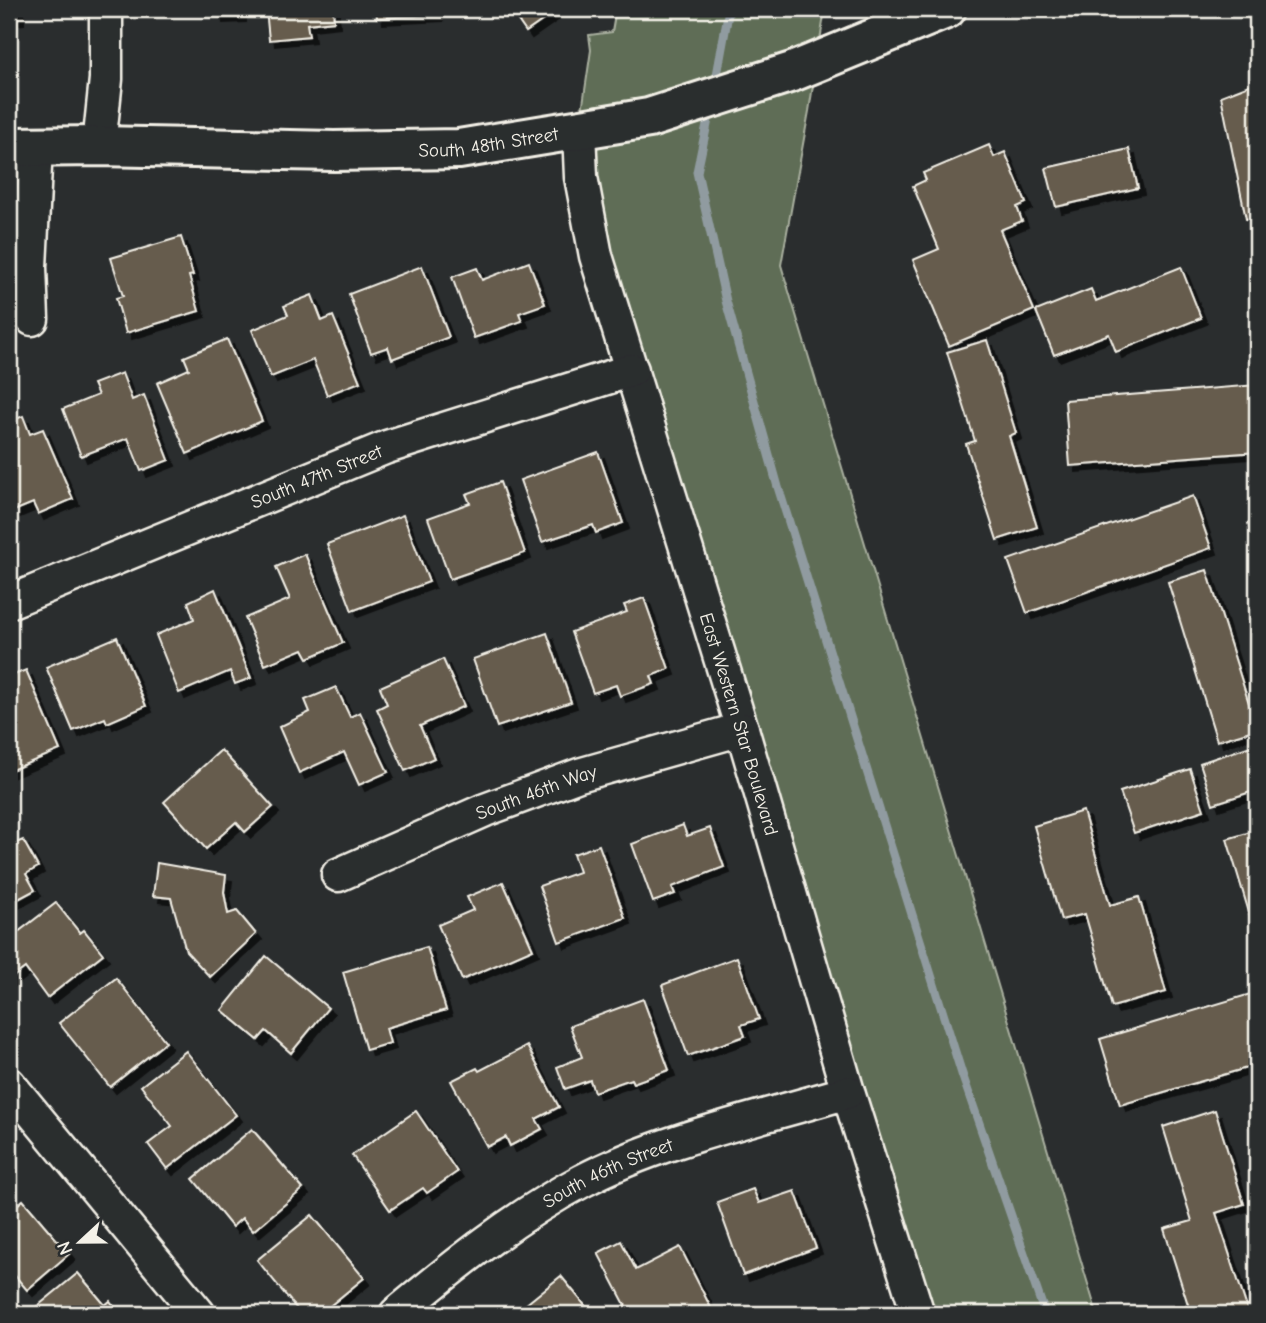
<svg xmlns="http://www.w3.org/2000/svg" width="1266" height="1323" viewBox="0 0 1266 1323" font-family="'Comic Neue',sans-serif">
	<defs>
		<filter id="shadow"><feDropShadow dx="6" dy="6" stdDeviation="0" flood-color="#0009"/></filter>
	</defs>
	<rect width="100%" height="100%" fill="#2a2d2e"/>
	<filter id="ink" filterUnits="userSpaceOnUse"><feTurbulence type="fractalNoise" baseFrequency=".0143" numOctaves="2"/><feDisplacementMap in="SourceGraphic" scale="14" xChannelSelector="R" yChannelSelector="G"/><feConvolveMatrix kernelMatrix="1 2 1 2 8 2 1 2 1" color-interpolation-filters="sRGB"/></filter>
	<g filter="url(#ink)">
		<!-- green -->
		<path fill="#5e6d56" stroke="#a9af9f" stroke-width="2" d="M616 9H825L809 111 781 265 1097 1314H918L596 256 579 131 591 50 589 35 612 32Z"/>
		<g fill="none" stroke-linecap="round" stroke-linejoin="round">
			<!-- stream -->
			<g stroke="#909ba0" stroke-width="9">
				<path d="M715 86 729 9"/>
				<path d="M710 110 697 172 726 301 778 487 962 1074 1045 1314"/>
			</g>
		</g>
		<!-- building -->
		<g fill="#665b4d" stroke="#f4f1e8" stroke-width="2" filter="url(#shadow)">
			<path d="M9 9H18V18L9 19Z"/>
			<path d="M216 9H240V16L217 17Z"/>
			<path d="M266 9H333L334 21 307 24 309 36 269 40Z"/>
			<path d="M376 9H436L437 15 377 18Z"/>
			<path d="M510 9H559L526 32Z"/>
			<path d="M1257 82V217L1246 219 1221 96Z"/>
			<path d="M989 145 994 157 1005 152 1026 203 1017 207 1022 221 1000 230 1034 310 949 346 913 260 939 249 913 186 926 180 923 173Z"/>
			<path d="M1129 149 1138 188 1056 207 1046 168Z"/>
			<path d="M181 237 193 275 189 276 199 311 126 333 116 298 123 296 111 258Z"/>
			<path d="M529 262 545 304 519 313 522 321 474 338 452 277 477 268 482 280Z"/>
			<path d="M422 266 449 337 392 359 388 347 371 353 349 294Z"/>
			<path d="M1181 267 1201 318 1116 352 1109 334 1054 355 1036 311 1091 289 1096 301Z"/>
			<path d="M312 295 322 321 333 316 360 382 327 395 313 360 271 377 252 330 288 315 284 306Z"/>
			<path d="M227 339 262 421 187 454 157 383 189 369 184 357Z"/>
			<path d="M987 340 1016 433 1009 436 1037 527 997 540 966 444 975 441 947 352Z"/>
			<path d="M122 373 132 400 144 395 169 460 141 471 128 438 81 456 63 409 98 395 93 384Z"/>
			<path d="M1257 385V452L1070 466 1065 400Z"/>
			<path d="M23 416 30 434 43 429 73 499 38 514 33 503 9 513V422Z"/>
			<path d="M598 452 623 523 596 533 593 525 542 542 520 480Z"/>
			<path d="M500 482 525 553 450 579 428 518 470 503 466 494Z"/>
			<path d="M1193 496 1211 548 1027 613 1008 560Z"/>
			<path d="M403 515 429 582 352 611 327 544Z"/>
			<path d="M1257 520V550L1248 523Z"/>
			<path d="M305 554 343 643 308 658 303 649 265 665 245 618 290 599 276 567Z"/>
			<path d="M1207 570 1257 729 1217 741 1168 582Z"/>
			<path d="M215 589 251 678 235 684 230 671 179 693 156 635 194 619 188 602Z"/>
			<path d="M644 598 669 669 651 676 654 684 620 696 616 685 593 693 571 632 627 612 624 605Z"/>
			<path d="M547 633 571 702 497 727 473 659Z"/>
			<path d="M117 637 146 706 107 723 105 718 73 731 46 667Z"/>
			<path d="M443 659 464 706 420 726 434 758 405 771 377 709 387 704 380 687Z"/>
			<path d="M26 670 60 750 9 771V717L14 715 9 703V677Z"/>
			<path d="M336 687 350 717 360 712 388 772 359 785 344 752 299 773 279 727 310 712 305 700Z"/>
			<path d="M1257 744V790L1213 804 1200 763Z"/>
			<path d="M221 750 273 807 245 832 236 822 206 849 164 802Z"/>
			<path d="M1190 769 1204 810 1134 833 1120 792Z"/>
			<path d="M1083 811 1110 905 1139 897 1166 992 1112 1007 1085 914 1061 920 1034 826Z"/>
			<path d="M683 825 687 836 710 828 724 867 672 887 675 894 653 902 632 844Z"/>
			<path d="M1257 830V939L1227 839Z"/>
			<path d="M23 840 38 867 26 874 35 890 9 904V846Z"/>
			<path d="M599 845 625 918 559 942 539 886 579 872 573 854Z"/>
			<path d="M157 863 226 875 224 892 228 914 237 911 256 934 210 977 186 951 171 898 153 896Z"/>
			<path d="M503 882 533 949 462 980 438 925 473 910 467 897Z"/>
			<path d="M56 903 80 933 84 930 103 954 47 998 25 968 9 980V939Z"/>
			<path d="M427 947 446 1010 386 1028 390 1043 366 1050 343 972Z"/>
			<path d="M266 956 328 1008 291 1053 266 1031 258 1040 222 1010Z"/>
			<path d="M737 957 759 1019 741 1025 745 1036 688 1056 662 985Z"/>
			<path d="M116 978 166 1042 110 1087 59 1023Z"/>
			<path d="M1257 992V1065L1120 1105 1100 1039Z"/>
			<path d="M643 999 669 1070 633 1083 631 1079 594 1092 590 1080 565 1089 557 1067 582 1057 570 1026Z"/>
			<path d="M527 1046 559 1107 536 1119 542 1129 510 1146 506 1137 487 1147 451 1081 477 1068 479 1071Z"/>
			<path d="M186 1051 236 1115 167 1169 148 1144 172 1126 141 1086Z"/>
			<path d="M1215 1110 1244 1204 1216 1213 1249 1314H1191L1164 1229 1192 1221 1163 1127Z"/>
			<path d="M416 1111 457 1172 427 1193 423 1188 390 1210 352 1155Z"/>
			<path d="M252 1129 303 1189 253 1231 242 1218 232 1227 193 1179Z"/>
			<path d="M753 1189 759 1203 795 1191 816 1248 743 1275 717 1202Z"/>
			<path d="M23 1200 69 1254 27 1290 11 1271 9 1273V1212Z"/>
			<path d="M312 1215 364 1278 320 1314H301L257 1260Z"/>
			<path d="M621 1241 636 1270 680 1247 711 1308 700 1314H630L598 1253Z"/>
			<path d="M78 1273 105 1305 110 1301 120 1314H28Z"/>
			<path d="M561 1276 592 1314H514Z"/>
		</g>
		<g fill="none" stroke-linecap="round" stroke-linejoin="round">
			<!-- minor casing -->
			<g stroke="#f4f1e8" stroke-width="37">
				<g id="minor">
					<path id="s1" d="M579 131 581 177 596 256 742 729 848 1092 918 1314"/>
					<path d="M99 146 106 79V9"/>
					<path d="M32 319 30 267 36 147"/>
					<path id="s2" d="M9 602 387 447 632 370"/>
					<path id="s3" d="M338 875 485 810 579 775 742 729"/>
					<path d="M9 1084 199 1314"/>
					<path id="s4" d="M396 1314C455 1265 514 1217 582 1181 661 1139 762 1118 848 1092"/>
				</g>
			</g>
			<!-- secondary casing -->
			<g stroke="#f4f1e8" stroke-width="44">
				<g id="secondary">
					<path id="s5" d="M9 147 99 146 334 151 459 149 649 118 792 72 946 9"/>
				</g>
			</g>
			<!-- minor -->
			<use href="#minor" stroke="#2a2d2e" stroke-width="32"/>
			<!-- secondary -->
			<use href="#secondary" stroke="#2a2d2e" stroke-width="38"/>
		</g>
	</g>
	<g text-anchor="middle" stroke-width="7" stroke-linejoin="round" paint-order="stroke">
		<!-- street labels -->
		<g font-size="19" fill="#f4f1e8" stroke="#2a2d2e">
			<text dy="7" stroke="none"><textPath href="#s5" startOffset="480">South 48th Street</textPath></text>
			<text dy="7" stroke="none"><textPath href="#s2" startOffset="332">South 47th Street</textPath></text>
			<text dy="7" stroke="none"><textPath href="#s1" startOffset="616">East Western Star Boulevard</textPath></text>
			<text dy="7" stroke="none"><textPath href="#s3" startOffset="215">South 46th Way</textPath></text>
			<text dy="7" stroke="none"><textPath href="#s4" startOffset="256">South 46th Street</textPath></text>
		</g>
	</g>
	<!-- margin -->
	<rect width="1266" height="1323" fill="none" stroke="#2a2d2e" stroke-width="35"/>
	<rect x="18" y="18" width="1231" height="1288" fill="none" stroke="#f4f1e8" stroke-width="2.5" filter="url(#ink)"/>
	<!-- north arrow -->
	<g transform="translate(80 1242) rotate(248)" stroke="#2a2d2e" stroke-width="5" paint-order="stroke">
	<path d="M0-5L12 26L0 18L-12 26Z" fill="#f4f1e8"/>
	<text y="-10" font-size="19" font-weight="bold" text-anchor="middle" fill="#f4f1e8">N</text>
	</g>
</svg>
